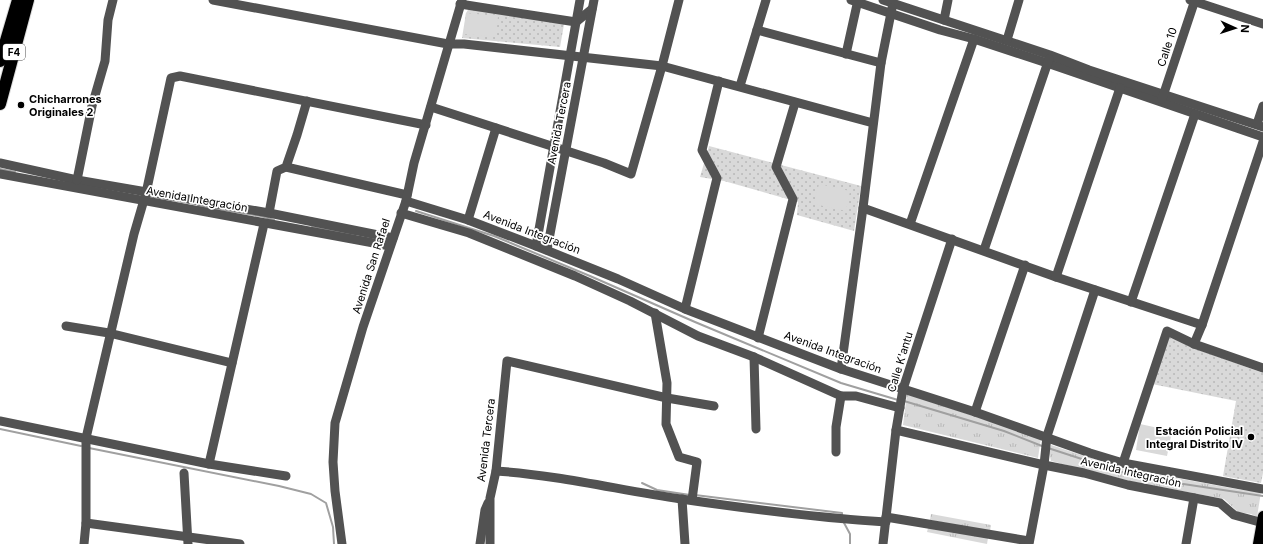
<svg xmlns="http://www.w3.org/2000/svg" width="1263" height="544" viewBox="0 0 1263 544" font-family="Inter,sans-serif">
	<defs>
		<pattern id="grass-tufts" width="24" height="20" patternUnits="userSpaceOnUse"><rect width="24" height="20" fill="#d9d9d9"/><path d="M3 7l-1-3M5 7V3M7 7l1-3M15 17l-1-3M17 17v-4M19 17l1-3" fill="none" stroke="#b8b8b8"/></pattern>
		<pattern id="park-dots" width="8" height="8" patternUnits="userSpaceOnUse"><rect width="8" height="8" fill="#d9d9d9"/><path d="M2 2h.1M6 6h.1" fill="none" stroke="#b8b8b8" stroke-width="1.8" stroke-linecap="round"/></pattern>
	</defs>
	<rect width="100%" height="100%" fill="#fff"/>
	<!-- grass -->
	<g fill="url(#grass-tufts)">
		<path d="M907 394 1041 438 1038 458 903 425Z"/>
		<path d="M1051 445 1121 468 1242 490 1261 492 1257 517 1251 514 1238 512 1224 499 1134 482 1051 461 1049 452Z"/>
		<path d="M931 514 991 525 990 531 930 520Z"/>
		<path d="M928 528 988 538 987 544 927 532Z"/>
	</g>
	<!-- park -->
	<g fill="url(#park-dots)">
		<path d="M471 5 565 19 560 47 462 38 466 13Z"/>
		<path d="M709 146 861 186 854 231 797 215 798 202 724 181 700 177Z"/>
		<path d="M1166 333 1188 346 1263 373V473L1261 483 1223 476 1236 401 1152 384Z"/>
	</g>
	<!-- pitch -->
	<g fill="#d9d9d9">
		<path d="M466 13 498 16 496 37 464 34Z"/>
		<path d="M819 184 850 191 846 211 814 204Z"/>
		<path d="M1140 424 1172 431 1167 456 1136 450Z"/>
	</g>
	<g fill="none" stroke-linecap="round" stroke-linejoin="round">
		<!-- stream -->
		<g stroke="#a0a0a0" stroke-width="2">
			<path d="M0 169 15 172"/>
			<path d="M198 206 261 216 274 220"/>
			<path d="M416 211 494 236 590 276 695 322 841 383 898 400"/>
			<path d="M312 227 355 235"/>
			<path d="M904 401 1004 431 1042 446"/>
			<path d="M0 429 81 446"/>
			<path d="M89 448 279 486 311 494 326 503 333 527 334 544"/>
			<path d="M1048 448 1137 477 1263 496"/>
			<path d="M642 483 657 490 690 495"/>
			<path d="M695 495 842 513V517"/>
			<path d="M843 521 850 534V544"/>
		</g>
		<!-- major casing -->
		<g stroke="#dbdbdb" stroke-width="12">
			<path id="major" d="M1258 544 1263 516"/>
		</g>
		<!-- highway casing -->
		<g stroke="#dbdbdb" stroke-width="14">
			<g id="highway">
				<path d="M0 61 18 0"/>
				<path d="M0 104 28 0"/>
			</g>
		</g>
		<!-- minor -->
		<g stroke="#525252" stroke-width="9">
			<path d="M213 0 448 44H464L662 66 873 123"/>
			<path d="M851 0 940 30 974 39 1047 63 1263 137"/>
			<path d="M883 0 1050 55 1089 70 1263 127"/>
			<path d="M1190 0 1263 24"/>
			<path d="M460 4 576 22 592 9"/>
			<path d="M944 20 948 0"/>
			<path d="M757 30 881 63"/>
			<path d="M1007 40 1019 0"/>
			<path d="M846 54 858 0"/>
			<path d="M740 86 766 0"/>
			<path d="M1162 99 1195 0"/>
			<path d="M431 107 604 163 631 174 662 66 679 0"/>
			<path d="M1257 124 1263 106"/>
			<path d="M0 163 77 180 269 213 393 238"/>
			<path d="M286 167 407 195"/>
			<path d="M0 174 390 246"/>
			<path d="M77 180 92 106 105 61 108 20 113 0"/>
			<path d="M406 201 468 220 536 246 618 279 685 309 841 369 975 412 1090 453 1123 463 1263 489"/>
			<path d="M863 208 1056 277 1202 325"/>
			<path d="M269 213 277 171 286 167 297 135 307 101"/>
			<path d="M401 213 469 233 575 276 630 301 698 336 754 357 841 396H856L900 408"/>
			<path d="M468 220 496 128"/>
			<path d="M910 224 974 39"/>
			<path d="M536 246 580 0"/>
			<path d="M547 250 594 0"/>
			<path d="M984 250 1049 59"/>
			<path d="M1056 277 1120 88"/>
			<path d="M1131 302 1195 114"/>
			<path d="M685 309 717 178 702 150 719 81"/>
			<path d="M655 313 667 383 666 424 679 457 697 462 692 500"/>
			<path d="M66 326 109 333 232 363"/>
			<path d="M758 338 793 199 776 167 795 103"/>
			<path d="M1194 344 1202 325 1263 142"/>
			<path d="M754 357 756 429"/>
			<path d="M841 369 863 208 881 63 892 8"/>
			<path d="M975 412 1025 265"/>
			<path d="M0 421 209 464 286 476"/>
			<path d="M896 430 1044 465 1084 473 1128 485 1220 503 1234 515 1263 523"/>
			<path d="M836 452V427L841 396"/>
			<path d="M1123 463 1167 331 1194 344 1263 368"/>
			<path d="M209 464 264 224"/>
			<path d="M496 471C558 475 619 490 681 499 749 509 817 518 886 522"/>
			<path d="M184 473 188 544"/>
			<path d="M682 499 685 544"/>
			<path d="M886 517 1029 541"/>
			<path d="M86 523 240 544"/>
			<path d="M84 544 86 523V438L134 234 146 193 171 78 180 76 426 125"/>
			<path d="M342 544 335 491 333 462 335 423 363 327 406 201 414 163 462 0"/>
			<path d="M480 544 485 510 488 503"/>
			<path d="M490 544V498L496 471 507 361 667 398 714 406"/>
			<path d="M883 544 896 430 903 389 952 239"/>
			<path d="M1029 544 1044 465 1047 436 1095 290"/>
			<path d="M1186 544 1194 498"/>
		</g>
		<!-- major -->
		<use href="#major" stroke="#000" stroke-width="10"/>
		<!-- highway -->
		<use href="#highway" stroke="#000" stroke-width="12"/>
	</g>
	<!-- markers -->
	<g fill="#000" stroke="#fff" stroke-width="1.5">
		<circle cx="21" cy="105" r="4"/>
		<circle cx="1251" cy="437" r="4"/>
	</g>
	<g text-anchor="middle" stroke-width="3.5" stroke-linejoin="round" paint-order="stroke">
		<!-- shield labels -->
		<rect fill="#fff" stroke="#4c4c4c" stroke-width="1" x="3" y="44" width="22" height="16" rx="3"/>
		<g font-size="10" font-weight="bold" fill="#000">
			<text x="14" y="56">F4</text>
		</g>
		<!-- street labels -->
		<g font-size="11" fill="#000" stroke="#fff">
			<text transform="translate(1167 47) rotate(-72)" y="4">Calle 10</text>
			<text transform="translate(559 123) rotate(-79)" y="4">Avenida Tercera</text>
			<text transform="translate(197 199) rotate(10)" y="4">Avenida Integración</text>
			<text transform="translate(532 232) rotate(21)" y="4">Avenida Integración</text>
			<text transform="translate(371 266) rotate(-72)" y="4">Avenida San Rafael</text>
			<text transform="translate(833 352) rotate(20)" y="4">Avenida Integración</text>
			<text transform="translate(900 362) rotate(-73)" y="4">Calle K'antu</text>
			<text transform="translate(486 440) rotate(-83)" y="4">Avenida Tercera</text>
			<text transform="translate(1131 472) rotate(13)" y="4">Avenida Integración</text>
		</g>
		<!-- poi labels -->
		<g font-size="11" font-weight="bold" fill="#000" stroke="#fff" text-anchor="start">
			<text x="29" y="103">Chicharrones<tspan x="29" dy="13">Originales 2</tspan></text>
			<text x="1243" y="435" text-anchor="end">Estación Policial<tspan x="1243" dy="13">Integral Distrito IV</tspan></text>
		</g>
	</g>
	<!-- north arrow -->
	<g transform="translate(1235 28) rotate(93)" stroke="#ffffff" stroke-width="3" paint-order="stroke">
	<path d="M0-3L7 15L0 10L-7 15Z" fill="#000000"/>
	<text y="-6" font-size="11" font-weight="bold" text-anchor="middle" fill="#000000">N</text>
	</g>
</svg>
